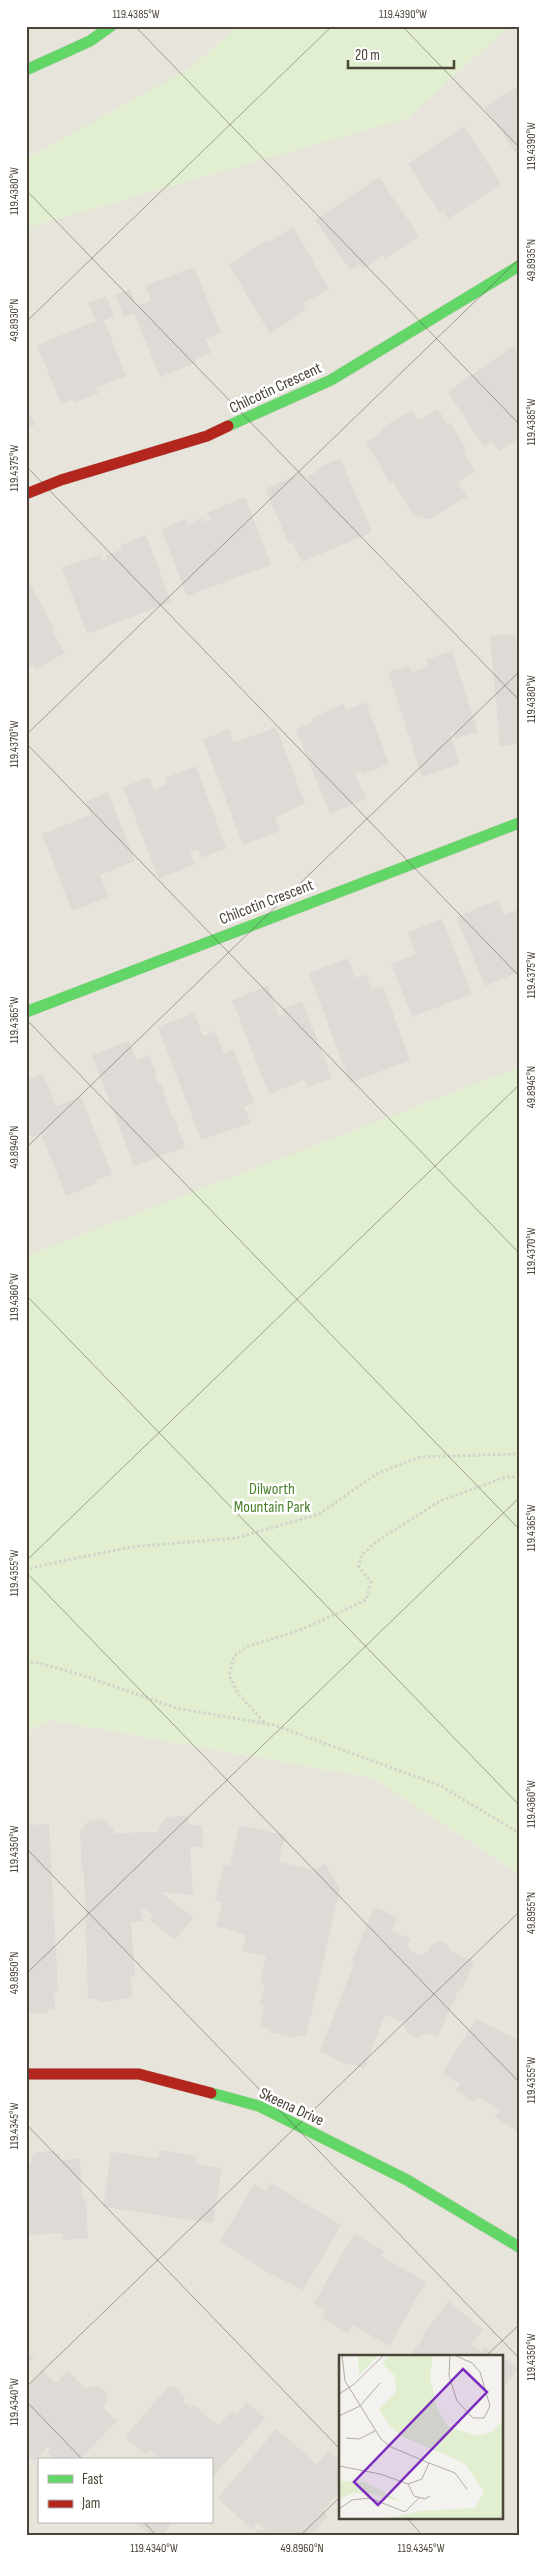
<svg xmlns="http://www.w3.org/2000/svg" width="545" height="2561" viewBox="0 0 545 2561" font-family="'Sofia Sans Condensed',sans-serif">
	<rect width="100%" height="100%" fill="#f4f2ee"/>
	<!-- residential -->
	<g fill="#e7e4dc" fill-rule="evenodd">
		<path d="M26 26H519V1087L26 1275Z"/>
		<path d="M51 1720 373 1778 519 1874V2535H26V1732ZM340 2356H501V2517H340ZM39 2460H211V2522H39Z"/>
	</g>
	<!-- green -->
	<g fill="#e1eecf">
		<path d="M237 26H509L408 118 26 228V159L192 67Z"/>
		<path d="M514 1069H519V1874L373 1778 51 1720 26 1732V1256Z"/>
	</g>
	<!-- building -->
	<g fill="#dedbd6">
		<path d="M519 85V158L485 108Z"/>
		<path d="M464 126 501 184 448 219 443 211 440 213 408 164Z"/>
		<path d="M379 177 419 236 385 259 384 255 364 269 360 264 350 270 315 220Z"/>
		<path d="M293 227 329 289 302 304 306 310 270 334 229 265 267 240 268 242Z"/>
		<path d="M194 267 221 333 205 339 211 353 196 359 197 362 160 377 134 313 124 317 115 295 130 289 136 306 151 300 145 286Z"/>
		<path d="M106 296 114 316 104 320 126 376 96 388 99 393 74 403 73 400 61 404 37 345 96 321 88 303Z"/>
		<path d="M513 346 519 355V439L499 451 492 441 484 447 448 392Z"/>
		<path d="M26 404 35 425 26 428Z"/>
		<path d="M438 409 447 424 450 422 466 449 463 450 475 471 458 482 467 497 429 519 413 515 393 481 390 483 366 442 382 432 380 429 412 410 418 420Z"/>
		<path d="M340 458 372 532 302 562 293 542 289 544 265 489 302 473 307 485 310 483 307 476 317 472 316 469Z"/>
		<path d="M245 497 271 565 187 596 161 529 186 519 187 524 203 518 204 522 211 520 208 512Z"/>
		<path d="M146 535 171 602 87 634 62 568 100 554 103 562 107 560 106 555 123 549 121 545Z"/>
		<path d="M26 577 54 628 52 630 65 653 36 669 34 665 26 669Z"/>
		<path d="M515 634 519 659V744L500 746 490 636Z"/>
		<path d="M452 651 478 732 455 739 453 732 450 733 460 764 422 777 388 672 409 666 412 672 428 667 426 660Z"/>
		<path d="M366 702 389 764 362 774 361 771 355 773 366 799 330 814 296 729 314 722 312 718 343 704 346 710Z"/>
		<path d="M276 727 305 803 275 818 280 831 243 845 203 740 229 729 233 743Z"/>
		<path d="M196 766 226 848 202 858 198 849 190 852 195 864 159 879 123 787 149 777 154 790 167 784 165 778Z"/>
		<path d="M108 792 135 861 100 875 108 897 72 911 42 834 91 815 86 801Z"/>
		<path d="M498 900 504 915 519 909V972L485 986 456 917Z"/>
		<path d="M442 919 472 994 412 1017 391 964 416 954 408 932Z"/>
		<path d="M348 958 355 978 366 974 372 990 383 986 410 1060 350 1083 309 973Z"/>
		<path d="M268 986 279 1016 284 1015 282 1009 302 1001 332 1078 308 1087 305 1080 269 1094 232 1000Z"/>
		<path d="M194 1013 203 1036 215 1031 224 1053 233 1049 254 1103 244 1107 251 1123 201 1140 158 1027Z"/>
		<path d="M129 1041 136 1060 149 1055 157 1075H155L158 1084 161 1083 171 1116 173 1115 185 1147 134 1166 92 1055Z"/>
		<path d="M43 1074 56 1106 81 1097 112 1174 94 1181 96 1184 66 1196 41 1134 32 1137 29 1131 26 1132V1080Z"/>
		<path d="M188 1816 189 1824 202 1826 203 1847 190 1846 193 1895 160 1892 194 1918 174 1940 150 1920 154 1917 146 1910H141L143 1921 131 1922 135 1977 131 1976 132 1998 99 2002V1999H88L84 1874 82 1872 80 1831 89 1821 102 1819 113 1829 114 1833 158 1832V1828L167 1817Z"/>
		<path d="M49 1824 58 1991H54L55 2010H48V2013L26 2014V1825Z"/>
		<path d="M239 1825 285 1835 279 1862 314 1870 325 1864 340 1888 306 2037 296 2035V2038L269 2032 270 2029 260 2026 265 2006 260 2005 265 1984 260 1983 266 1956 242 1951 246 1935 216 1926 222 1902 215 1900 224 1865 230 1866Z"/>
		<path d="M374 1907 398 1917 392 1931 411 1939 408 1945 411 1951 421 1955 428 1952 431 1945 440 1941 448 1945 450 1951 474 1961 462 1990 459 1989 438 2037 428 2033 417 2038 407 2033 403 2022 385 2015 364 2069 349 2063 346 2065 320 2051 354 1964 351 1963Z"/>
		<path d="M476 2019 519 2040 516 2044 519 2046V2132L495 2117 501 2111 479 2097 474 2102 466 2097 456 2090 460 2084 442 2073Z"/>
		<path d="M159 2150 197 2156 196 2164 222 2168 213 2223 103 2207 111 2152 158 2158Z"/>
		<path d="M55 2151V2154L60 2153V2160L80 2159 82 2199H86L88 2238 63 2240 62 2233 27 2235 26 2162H32V2155H37V2152Z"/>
		<path d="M271 2183 341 2225 303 2290 269 2273 220 2241 254 2184 266 2191Z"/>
		<path d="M354 2234 384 2251 381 2256 426 2282 389 2346 353 2325 348 2333 322 2318 326 2310 314 2303Z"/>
		<path d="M449 2301 483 2330 471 2344 481 2352 485 2347 496 2356H410L424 2337 422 2336Z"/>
		<path d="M26 2349 34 2358 26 2365Z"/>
		<path d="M501 2356 518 2369 501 2391Z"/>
		<path d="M43 2371 56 2383 68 2371 86 2389 90 2386H99L107 2393V2402L102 2407 117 2421 79 2460H55L47 2453 51 2449 49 2446 34 2461 26 2454V2388Z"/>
		<path d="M169 2386H173L186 2398 183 2401 191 2408 194 2405 218 2426 231 2411 236 2415 246 2402 265 2418 211 2479V2460H161L150 2450 147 2454 144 2452 143 2453 128 2440 126 2435Z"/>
		<path d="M276 2429 317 2464 328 2451 340 2460V2491L323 2511 328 2516 312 2535H254L259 2529 262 2532 265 2529 258 2523 252 2530 218 2498Z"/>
		<path d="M135 2522H173L162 2535H149Z"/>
	</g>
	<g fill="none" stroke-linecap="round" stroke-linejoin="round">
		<!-- fast casing -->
		<g stroke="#d3cfc5" stroke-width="12">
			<g id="fast">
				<path d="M26 70 90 41 111 26"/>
				<path d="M228 426 331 380 519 266"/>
				<path d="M26 1012 519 823"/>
				<path d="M211 2093 259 2106 407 2180 519 2247"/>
			</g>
		</g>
		<!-- jam casing -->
		<g stroke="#d3cfc5" stroke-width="12">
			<g id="jam">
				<path d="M26 494 61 480 207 436 228 426"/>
				<path d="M26 2074H139L211 2093"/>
			</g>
		</g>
		<!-- path -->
		<g stroke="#d3d2cc" stroke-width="3" stroke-dasharray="2.5 2.5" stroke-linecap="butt">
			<path d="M26 1572 34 1567 131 1547 236 1538 319 1514 378 1473 420 1457 519 1454"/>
			<path d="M26 1663 35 1662 82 1675 176 1708 274 1725 439 1785 519 1833"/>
			<path d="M264 1722 238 1694 229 1675 234 1656 246 1647 303 1629 366 1600 371 1582 359 1567 361 1556 377 1541 440 1501 503 1478 519 1476"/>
		</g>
		<!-- fast -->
		<use href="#fast" stroke="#63d668" stroke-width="11"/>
		<!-- jam -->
		<use href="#jam" stroke="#b3261e" stroke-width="11"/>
	</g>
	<!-- ticks -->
	<path fill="none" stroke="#4b4439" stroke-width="1" stroke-opacity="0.45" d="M135 26 519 424M402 26 519 147M26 190 519 700M26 322 332 26M26 466 519 976M26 735 519 259M26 743 519 1253M26 1019 519 1529M26 1148 519 672M26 1295 519 1805M26 1561 519 1085M26 1572 519 2082M26 1848 519 2358M26 1974 519 1498M26 2124 340 2449M486 2356 519 2325M26 2387 519 1912M26 2401 83 2460M406 2517 422 2535M144 2522 156 2535M301 2535 340 2497"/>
	<g text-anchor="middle" stroke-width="5" stroke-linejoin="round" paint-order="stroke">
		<!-- street labels -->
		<g font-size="16" fill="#4b4439" stroke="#fff">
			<text transform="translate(275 387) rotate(-25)" y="6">Chilcotin Crescent</text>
			<text transform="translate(266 901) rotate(-21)" y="6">Chilcotin Crescent</text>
			<text transform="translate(292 2106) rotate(25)" y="6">Skeena Drive</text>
		</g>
		<!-- park labels -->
		<g font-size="16" fill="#4a7f2a" stroke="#fff">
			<text x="272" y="1494">Dilworth<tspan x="272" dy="18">Mountain Park</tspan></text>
		</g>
	</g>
	<!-- overview -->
	<g transform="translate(339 2355)">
		<rect width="164" height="164" fill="#f4f2ee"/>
		<path d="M19 0H40L20 20ZM51 0H94L91 22 99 56 110 72 139 81 153 77 164 65V164H45L80 156 136 153 145 137 128 111 121 106 62 81 51 71 40 54 57 37 56 21 43 8ZM0 126 26 127 63 147 34 139 15 138 0 144Z" fill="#e1eecf"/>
		<path fill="none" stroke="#b0aca6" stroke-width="1" d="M111 0 110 21 118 46 134 63H145L151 51 141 17 133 8 115 0M0 39 14 30 45 0M0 61 21 51 41 28M7 83 20 84 36 76M90 108 116 118 128 134M0 111 41 119 69 129 83 124 90 108 52 92 42 84 6 26 3 0M69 129 75 141 86 144 91 141M0 154 13 145 31 143 66 157 80 143"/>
		<path fill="#7b2cbf" fill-opacity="0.15" stroke="#7b2cbf" stroke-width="2.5" d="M124 14 148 37 39 150 15 127Z"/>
		<rect width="164" height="164" fill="none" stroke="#4b4439" stroke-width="2.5"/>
	</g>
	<!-- border -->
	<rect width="545" height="2561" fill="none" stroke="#ffffff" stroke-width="55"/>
	<!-- legend -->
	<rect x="38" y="2458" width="175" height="65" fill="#ffffff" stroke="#b7b4b0"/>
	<rect x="48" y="2475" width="25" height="8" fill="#63d668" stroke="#b7b4b0"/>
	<text x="82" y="2484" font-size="15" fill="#4b4439">Fast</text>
	<rect x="48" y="2500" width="25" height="8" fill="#b3261e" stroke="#b7b4b0"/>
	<text x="82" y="2508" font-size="15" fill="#4b4439">Jam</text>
	<!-- scale -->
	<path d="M348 60v8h106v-8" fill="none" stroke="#4b4439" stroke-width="2.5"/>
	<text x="355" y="60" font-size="15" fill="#4b4439" stroke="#ffffff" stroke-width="4" paint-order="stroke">20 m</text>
	<rect x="28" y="28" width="490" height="2506" fill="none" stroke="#4b4439" stroke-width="2"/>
	<g font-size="12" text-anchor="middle" fill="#4b4439">
		<text x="136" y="18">119.4385°W</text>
		<text x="403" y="18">119.4390°W</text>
		<text transform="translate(531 146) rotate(-90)" y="4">119.4390°W</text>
		<text transform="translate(14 191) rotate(-90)" y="4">119.4380°W</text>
		<text transform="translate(531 260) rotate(-90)" y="4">49.8935°N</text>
		<text transform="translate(14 320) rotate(-90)" y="4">49.8930°N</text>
		<text transform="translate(531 422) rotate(-90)" y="4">119.4385°W</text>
		<text transform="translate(14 468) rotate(-90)" y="4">119.4375°W</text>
		<text transform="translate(531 699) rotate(-90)" y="4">119.4380°W</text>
		<text transform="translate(14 744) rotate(-90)" y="4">119.4370°W</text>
		<text transform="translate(531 975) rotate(-90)" y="4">119.4375°W</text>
		<text transform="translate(14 1020) rotate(-90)" y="4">119.4365°W</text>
		<text transform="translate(531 1087) rotate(-90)" y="4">49.8945°N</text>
		<text transform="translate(14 1147) rotate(-90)" y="4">49.8940°N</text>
		<text transform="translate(531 1251) rotate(-90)" y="4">119.4370°W</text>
		<text transform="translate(14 1297) rotate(-90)" y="4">119.4360°W</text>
		<text transform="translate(531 1528) rotate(-90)" y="4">119.4365°W</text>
		<text transform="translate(14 1573) rotate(-90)" y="4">119.4355°W</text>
		<text transform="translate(531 1804) rotate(-90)" y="4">119.4360°W</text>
		<text transform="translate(14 1849) rotate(-90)" y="4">119.4350°W</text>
		<text transform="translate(531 1913) rotate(-90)" y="4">49.8955°N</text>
		<text transform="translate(14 1973) rotate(-90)" y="4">49.8950°N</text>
		<text transform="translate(531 2080) rotate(-90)" y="4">119.4355°W</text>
		<text transform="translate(14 2126) rotate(-90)" y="4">119.4345°W</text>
		<text transform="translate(531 2357) rotate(-90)" y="4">119.4350°W</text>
		<text transform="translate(14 2402) rotate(-90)" y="4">119.4340°W</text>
		<text x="154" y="2552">119.4340°W</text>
		<text x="302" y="2552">49.8960°N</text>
		<text x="421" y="2552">119.4345°W</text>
	</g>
</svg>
